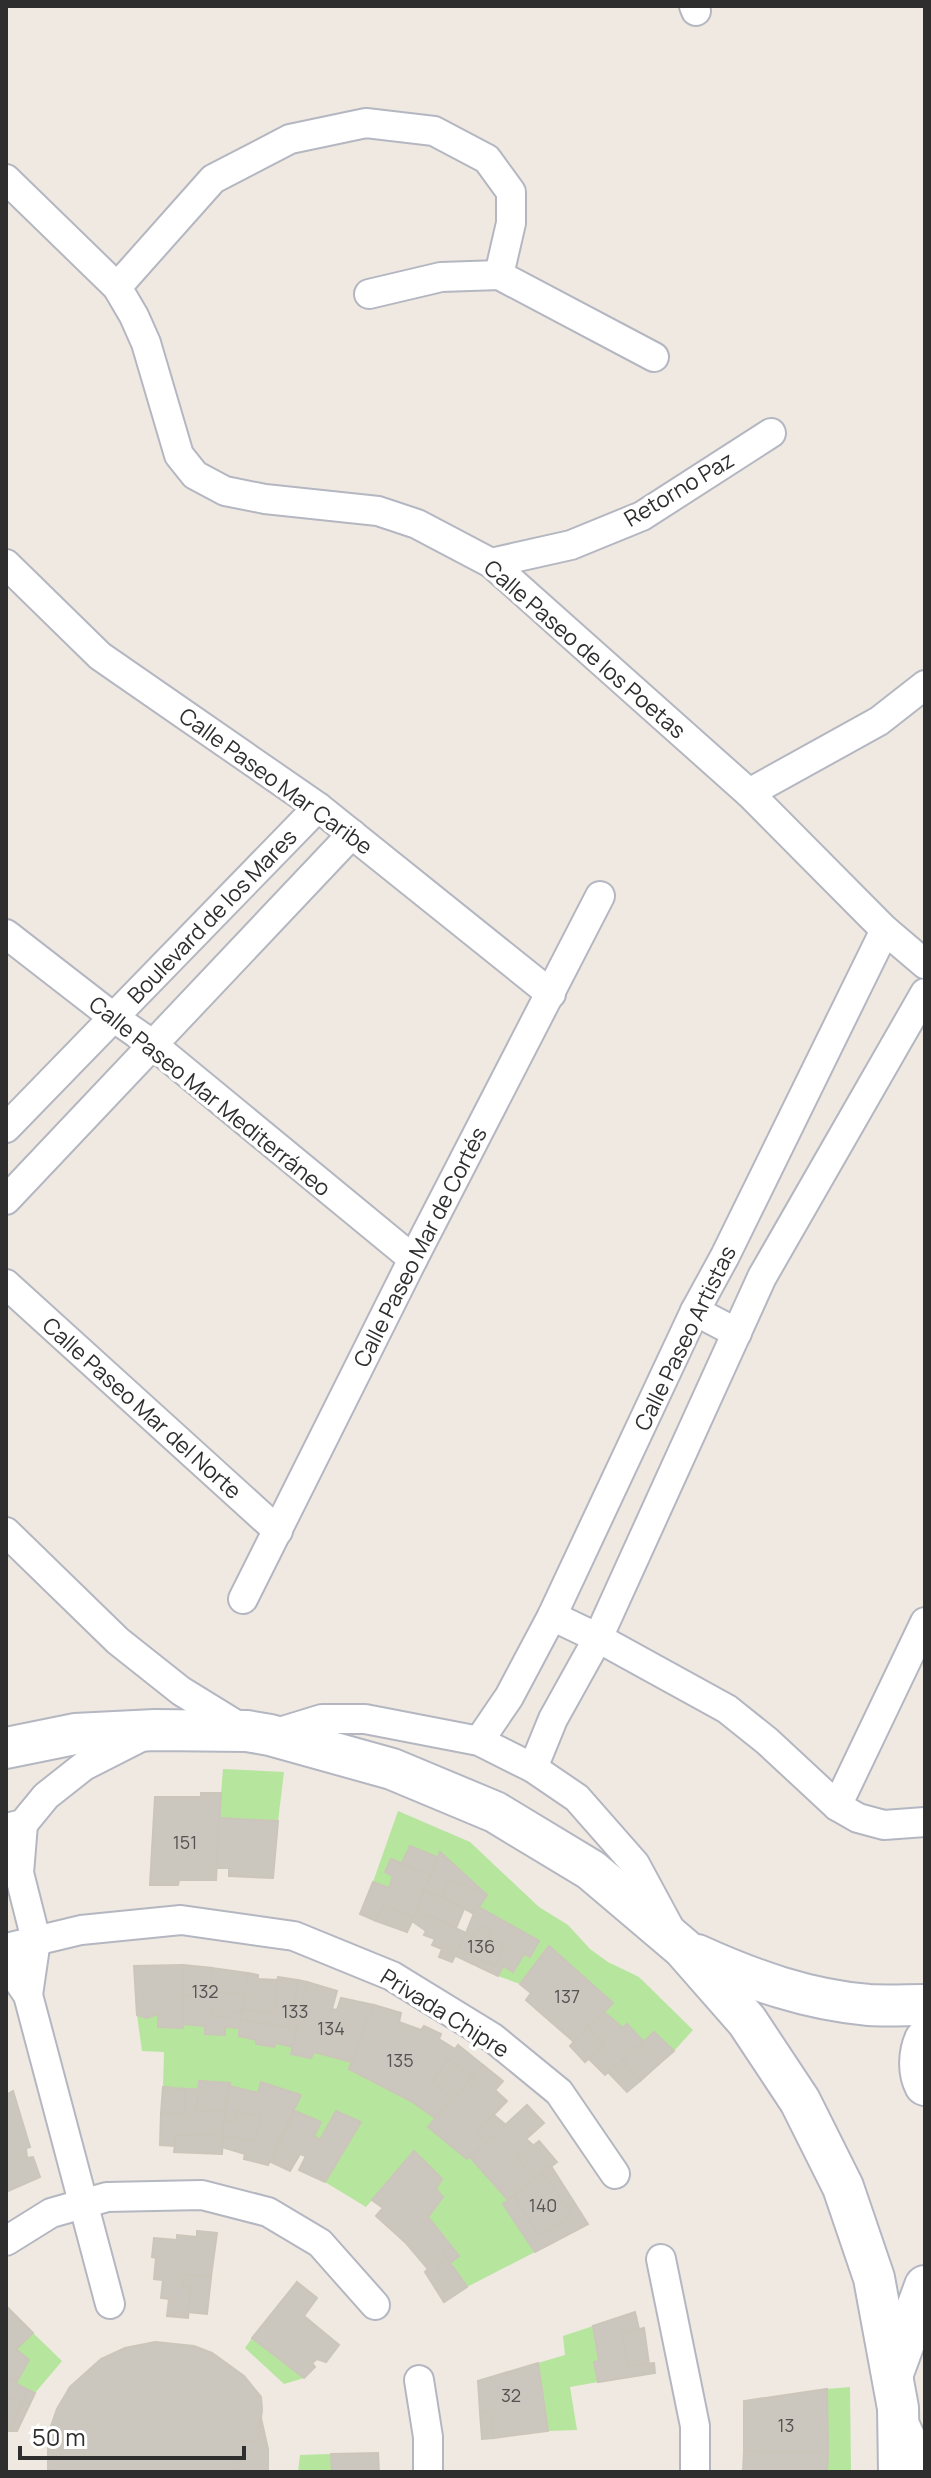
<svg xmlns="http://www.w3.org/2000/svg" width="931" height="2478" viewBox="0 0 931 2478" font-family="Manrope,sans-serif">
	<rect width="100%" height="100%" fill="#efe9e1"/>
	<!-- green -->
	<g fill="#b6e59e">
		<path d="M223 1769 284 1772 278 1821 219 1818Z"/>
		<path d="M398 1811 470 1842 539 1907 568 1925 590 1949 608 1962 639 1977 693 2030 674 2051 654 2032 644 2042 627 2025 623 2028 604 2012 613 2003 520 1984 498 1976 503 1966 514 1971 524 1954 530 1957 538 1941 477 1906 487 1894 440 1852 437 1857 410 1846 402 1863 391 1859 385 1872 393 1876 389 1888 373 1882Z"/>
		<path d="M154 2014H158L159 2027 183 2028V2024L205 2026V2034L225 2035V2027L239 2028V2036L256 2040 257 2044 273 2047 276 2043 293 2047 292 2054 311 2058 314 2052 352 2062 350 2069 411 2101 435 2118 428 2127 467 2159 470 2157 508 2200 504 2204 535 2252 467 2287 450 2263 459 2255 428 2217 443 2197 436 2189 442 2179 414 2151 366 2207 325 2182 360 2122 336 2111 320 2140 314 2136 321 2122 295 2111 300 2095 261 2083 258 2093 230 2086V2083L199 2081 198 2089 163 2087 164 2052 142 2051 137 2015 147 2018Z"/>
		<path d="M593 2326 599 2361 594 2363 598 2382 570 2387 577 2430 548 2431 538 2363 565 2355 563 2336Z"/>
		<path d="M33 2333 62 2361 35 2393 16 2383 29 2361 16 2349Z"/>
		<path d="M252 2338 304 2378 284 2384 245 2348Z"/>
		<path d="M850 2387 851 2472H827V2389Z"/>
		<path d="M331 2454 332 2472H298L300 2455Z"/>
	</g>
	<!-- building -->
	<g fill="#cbc7bf" stroke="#cbc5ba" stroke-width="2">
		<path d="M201 1793H221L216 1880H179L178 1885H150L155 1797H201Z"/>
		<path d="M219 1818 278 1821 273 1878 229 1876V1868H216Z"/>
		<path d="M410 1846 437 1857 430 1875 402 1863Z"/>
		<path d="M440 1852 487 1895 449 1879 441 1896 425 1890Z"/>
		<path d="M391 1859 430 1875 414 1917 383 1905 376 1921 360 1914 373 1882 389 1888 393 1876 385 1872Z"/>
		<path d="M449 1879 487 1895 474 1914 441 1896Z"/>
		<path d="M425 1890 464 1909 456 1928 417 1910Z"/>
		<path d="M383 1905 414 1917 407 1932 376 1921Z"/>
		<path d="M477 1906 539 1941 530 1957 524 1954 513 1972 503 1966 498 1976 454 1955 458 1949 495 1966 504 1945 488 1937 491 1930 480 1926 475 1937 466 1933Z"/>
		<path d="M417 1910 466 1933 452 1962 439 1957 442 1949 432 1945 435 1939 424 1935 426 1931 412 1921Z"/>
		<path d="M480 1926 491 1930 488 1937 504 1945 495 1966 458 1949 466 1933 475 1937Z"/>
		<path d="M549 1946 613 2003 574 2042 526 2000 531 1993 520 1984Z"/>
		<path d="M183 1965 212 1968 210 1991 245 1994 242 2013 232 2012 231 2018 213 2016V2009L205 2008V1996L183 1995Z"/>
		<path d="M183 1965V2028L158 2027V2014L147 2018 137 2015 134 1966Z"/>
		<path d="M212 1968 248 1973 245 1994 210 1991Z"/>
		<path d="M248 1973 258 1975V1979L278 1980 274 2001 278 2002 277 2010 271 2013 242 2009Z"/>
		<path d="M278 1977 298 1980 295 2004H292L288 2027 240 2020 242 2009 271 2013 277 2010 278 2002 274 2001Z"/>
		<path d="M298 1980 307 1982 293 2047 276 2043 274 2047 256 2044V2040L239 2036 240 2020 288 2027 292 2004H295Z"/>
		<path d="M307 1982 337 1991 332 2009 337 2010 341 1998 374 2005 352 2062 314 2052 311 2058 291 2054Z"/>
		<path d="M183 1995 205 1996V2008L213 2009V2016L231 2018 232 2012 242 2013 239 2028 225 2027V2035L205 2034V2026L183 2024Z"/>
		<path d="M374 2005 401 2013 399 2022 421 2030 424 2026 441 2034 439 2039 455 2049 458 2045 483 2065 472 2077 448 2059 432 2082 453 2098 435 2118 411 2101 349 2069Z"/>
		<path d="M604 2012 623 2028 627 2024 644 2042 605 2075 588 2058 604 2044 587 2027Z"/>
		<path d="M587 2027 604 2044 585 2062 570 2046Z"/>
		<path d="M654 2032 674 2051 659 2064 640 2045Z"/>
		<path d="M640 2045 659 2064 640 2081 622 2060Z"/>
		<path d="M448 2059 472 2077 453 2098 432 2082Z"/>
		<path d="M622 2060 640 2081 627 2092 608 2072Z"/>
		<path d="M483 2065 503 2081 495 2090 507 2101 477 2132 486 2142 467 2159 428 2127Z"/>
		<path d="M199 2081 230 2083 224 2112 196 2111Z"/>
		<path d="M261 2082 301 2095 268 2165 244 2159 245 2154 222 2147 223 2136 254 2141 261 2117 237 2110 234 2123 224 2121 230 2086 258 2093Z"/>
		<path d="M163 2087 185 2089 184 2114 161 2113Z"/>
		<path d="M185 2089H198L196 2111 224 2112 223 2136 176 2135 175 2146 160 2145 161 2113 184 2114Z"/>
		<path d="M13 2091 30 2147 26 2148 27 2158 33 2157 40 2177 6 2192V2095Z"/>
		<path d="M527 2105 544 2123 526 2139 534 2146 517 2158 534 2179 508 2200 470 2157Z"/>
		<path d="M237 2110 261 2117 254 2141 223 2136 224 2121 234 2123Z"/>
		<path d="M295 2111 321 2122 314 2136 320 2140 336 2111 361 2122 325 2182 299 2170 306 2156 300 2154 290 2171 271 2162Z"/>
		<path d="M494 2115 506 2125 486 2142 477 2132Z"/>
		<path d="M176 2135 223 2136 222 2154 174 2152Z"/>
		<path d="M539 2141 557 2162 534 2179 517 2158Z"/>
		<path d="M414 2151 442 2179 436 2189 443 2197 428 2217 452 2247 443 2253 447 2258 436 2266 449 2285 461 2278 467 2287 444 2302 425 2272 428 2269 406 2243 376 2216 383 2208 372 2200Z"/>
		<path d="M551 2166 588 2224 535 2252 503 2204 514 2196 539 2236 572 2216 542 2173Z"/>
		<path d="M542 2173 572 2216 539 2236 514 2196Z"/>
		<path d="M197 2231 217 2233 211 2277 185 2274 183 2287 191 2288 188 2318 167 2316 169 2299 161 2298 163 2280 154 2279 156 2258 152 2257 154 2238 177 2240V2235L197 2237Z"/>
		<path d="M452 2247 459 2256 450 2263 461 2278 449 2285 436 2266 447 2258 443 2253Z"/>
		<path d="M185 2274 211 2277 207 2314 188 2312 191 2288 183 2287Z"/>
		<path d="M297 2282 317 2298 304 2316 339 2345 326 2362 317 2359 312 2363 315 2367 304 2378 252 2338Z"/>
		<path d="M6 2306 33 2333 16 2349 29 2360 16 2383 6 2378 8 2365 6 2363Z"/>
		<path d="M635 2312 639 2329 622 2333 628 2366 654 2363 655 2373 598 2382 594 2362 599 2361 593 2326Z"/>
		<path d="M644 2328 649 2364 628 2366 622 2333Z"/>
		<path d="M155 2342 194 2346 212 2353 244 2376 261 2397 262 2410 258 2442 244 2441 241 2459 236 2472H48V2435L57 2409 70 2387 101 2359 125 2348Z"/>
		<path d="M538 2363 548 2431 493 2438 492 2413 480 2412 478 2381Z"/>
		<path d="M6 2378 28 2390 23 2402 6 2396Z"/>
		<path d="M827 2389 828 2453 744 2451V2401Z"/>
		<path d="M28 2390 35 2393 17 2431H9Z"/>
		<path d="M6 2396 23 2402 9 2431H6Z"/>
		<path d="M480 2412 492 2413 493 2438 482 2439Z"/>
		<path d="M261 2418 268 2449V2472H236L241 2459 244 2441 258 2442Z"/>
		<path d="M744 2451 828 2453 827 2472H743Z"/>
		<path d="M378 2453 379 2472H332L331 2454Z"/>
	</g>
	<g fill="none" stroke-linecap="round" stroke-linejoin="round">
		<!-- street casing -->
		<g stroke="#b4b7c1" stroke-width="32">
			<g id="street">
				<path d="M694 6 696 11"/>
				<path d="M6 179 117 287 134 316 146 343 179 455 195 475 225 491 265 499 378 511 417 524 491 563 749 793 885 930 925 964"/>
				<path d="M117 287 213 179 290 139 366 123 434 131 487 159 511 192V223L499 275"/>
				<path d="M369 294 441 277 499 275 654 357"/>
				<path d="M491 563 571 545 642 516 771 433"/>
				<path d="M6 564 100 656 318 807 551 994"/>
				<path d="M749 793 879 721 925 685"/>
				<path d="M6 934 113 1017 152 1044 413 1259"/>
				<path d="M6 1128 318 807"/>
				<path d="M6 1200 352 834"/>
				<path d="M6 1284 278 1531"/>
				<path d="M695 1311 737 1333"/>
				<path d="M6 1532 118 1641 181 1691 246 1731"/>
				<path d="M243 1599 413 1259 600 896"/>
				<path d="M552 1616 598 1638 727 1709 767 1741 837 1806 858 1818 884 1825 925 1822"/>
				<path d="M270 1735 322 1719H365L479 1741 533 1768 577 1798 635 1864 669 1927"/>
				<path d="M479 1741 509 1697 552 1616 695 1311 725 1256 885 930"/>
				<path d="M533 1768 553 1719 598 1638 762 1277 925 993"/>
				<path d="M837 1806 925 1622"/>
				<path d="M23 1824 19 1873 36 1940 28 1995"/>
				<path d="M6 1828 23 1824 46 1796 84 1766 143 1736"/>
				<path d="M6 1948 81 1930 181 1920 294 1936 392 1976 493 2038 559 2092 615 2174"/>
				<path d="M6 1963 28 1995 110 2304"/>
				<path d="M6 2241 51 2213 107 2197 202 2195 268 2212 320 2243 375 2305"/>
				<path d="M661 2259 695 2426V2472"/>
				<path d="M419 2380 428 2437V2472"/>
				<path d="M902 2418 925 2468"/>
			</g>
		</g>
		<!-- secondary casing -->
		<g stroke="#b4b7c1" stroke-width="44">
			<g id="secondary">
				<path d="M6 1748 75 1734 155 1730 247 1731 270 1735 392 1769 495 1812 591 1870 683 1948 747 2021 800 2101 843 2187 874 2278 898 2408 899 2472"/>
				<path d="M697 1955C752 1980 808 2000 869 2005 887 2006 907 2005 925 2005"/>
				<path d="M925 2040C919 2053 918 2072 925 2085"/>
				<path d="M893 2373 925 2286"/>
			</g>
		</g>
		<!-- street -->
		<use href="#street" stroke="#fff" stroke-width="28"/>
		<!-- secondary -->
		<use href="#secondary" stroke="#fff" stroke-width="40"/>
	</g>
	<g text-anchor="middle" stroke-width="7" stroke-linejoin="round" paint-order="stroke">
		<!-- number labels -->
		<g font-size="18" fill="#555452">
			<text x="185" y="1849">151</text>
			<text x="481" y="1953">136</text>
			<text x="205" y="1998">132</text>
			<text x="567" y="2003">137</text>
			<text x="295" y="2018">133</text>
			<text x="331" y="2035">134</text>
			<text x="400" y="2067">135</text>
			<text x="543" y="2212">140</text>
			<text x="511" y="2402">32</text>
			<text x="786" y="2432">13</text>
		</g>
		<!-- street labels -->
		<g font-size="22" fill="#2e2e2e" stroke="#fff">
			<text transform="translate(679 489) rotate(-31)" y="8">Retorno Paz</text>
			<text transform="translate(585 649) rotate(41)" y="8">Calle Paseo de los Poetas</text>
			<text transform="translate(276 781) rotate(36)" y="8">Calle Paseo Mar Caribe</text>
			<text transform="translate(212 916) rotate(-46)" y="8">Boulevard de los Mares</text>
			<text transform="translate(210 1096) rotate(39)" y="8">Calle Paseo Mar Mediterráneo</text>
			<text transform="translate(420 1247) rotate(-63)" y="8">Calle Paseo Mar de Cortés</text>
			<text transform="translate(685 1338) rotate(-64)" y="8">Calle Paseo Artistas</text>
			<text transform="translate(142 1408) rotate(42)" y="8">Calle Paseo Mar del Norte</text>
			<text transform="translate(445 2013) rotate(32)" y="8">Privada Chipre</text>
		</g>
	</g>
	<!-- border -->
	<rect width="931" height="2478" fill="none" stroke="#2e2e2e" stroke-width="16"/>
	<!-- scale -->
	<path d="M20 2446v12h224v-12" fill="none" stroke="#2e2e2e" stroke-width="4"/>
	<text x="32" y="2446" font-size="24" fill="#2e2e2e" stroke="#ffffff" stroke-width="6" paint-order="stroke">50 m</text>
</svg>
